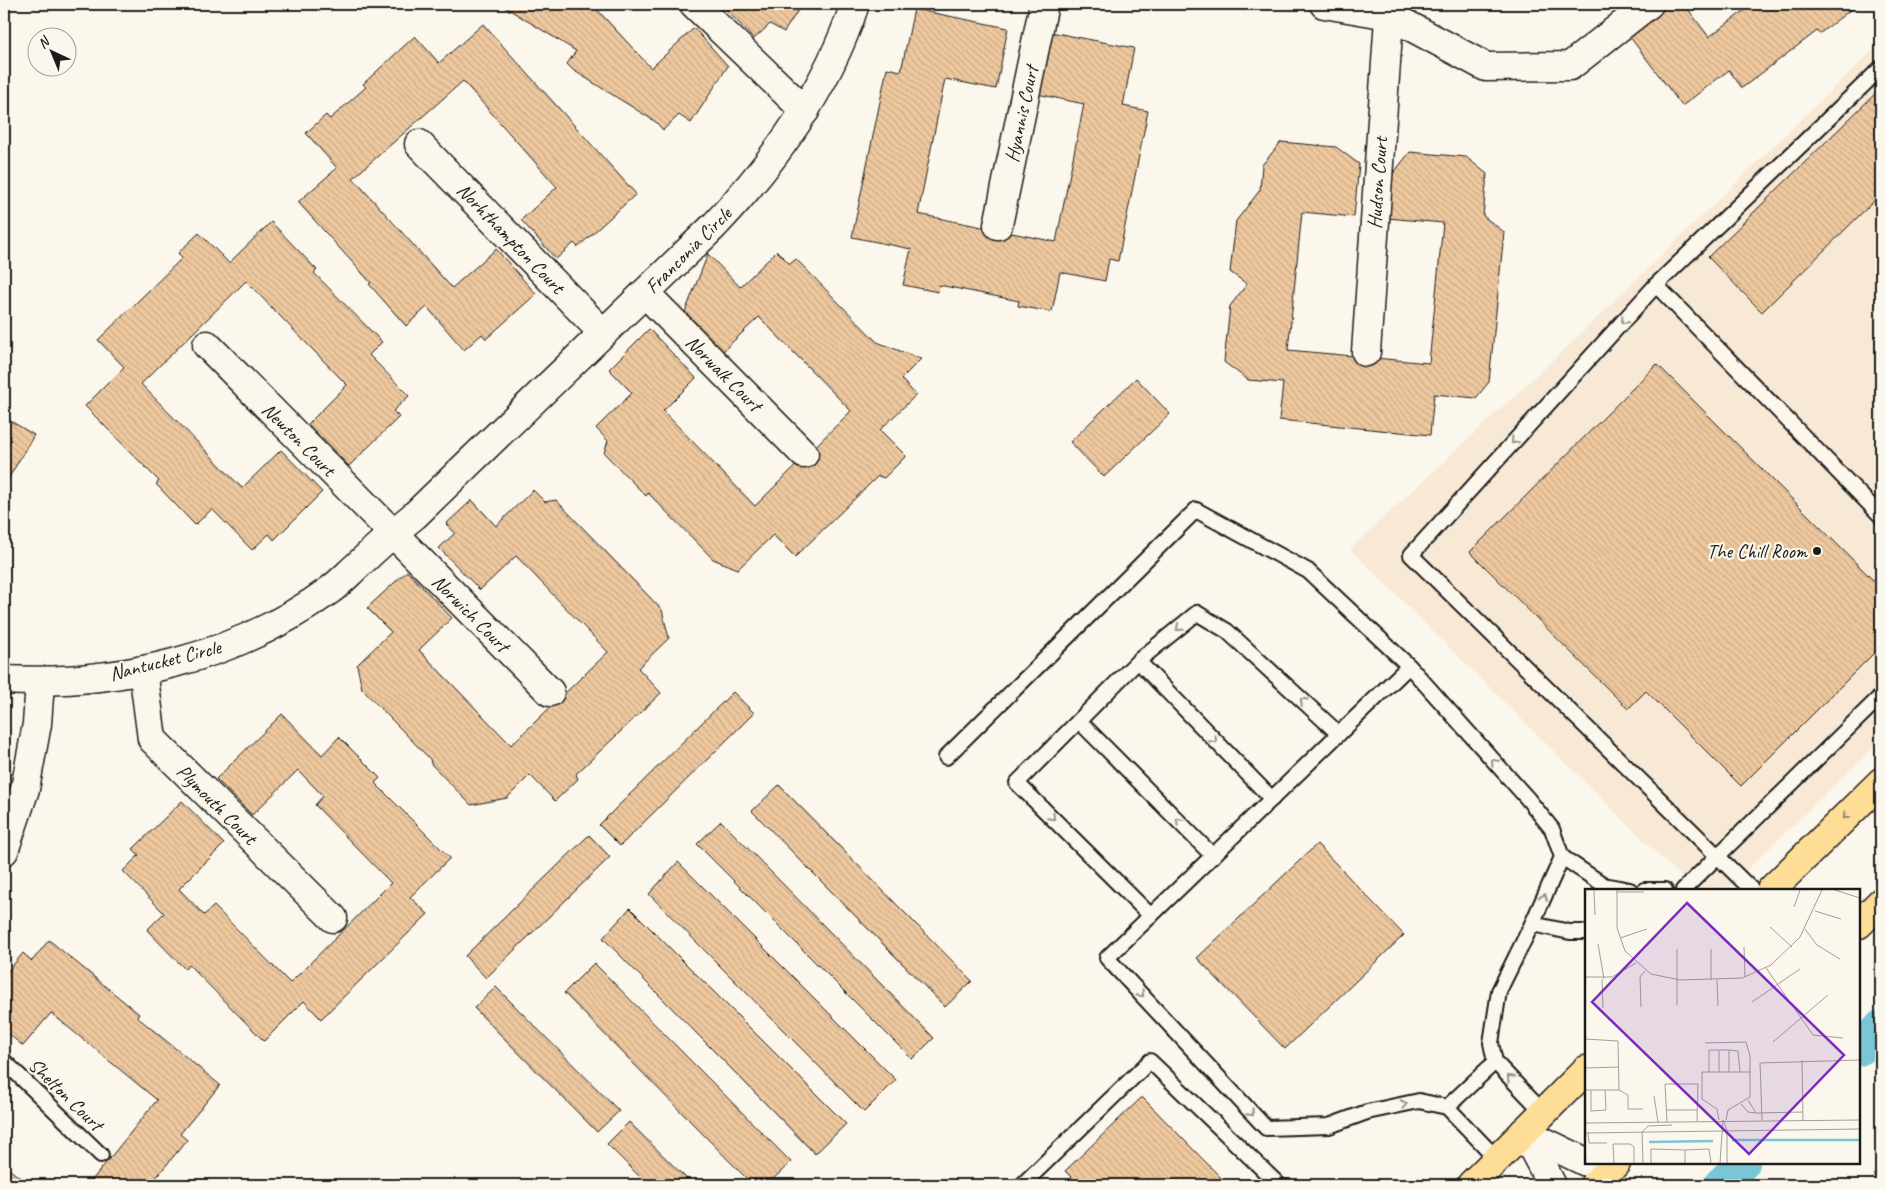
<svg xmlns="http://www.w3.org/2000/svg" width="1885" height="1189" viewBox="0 0 1885 1189" font-family="Caveat,sans-serif">
	<defs>
		<pattern id="building-back-hatch" width="6" height="6" patternUnits="userSpaceOnUse" patternTransform="scale(1.25)"><rect width="6" height="6" fill="#eec89e"/><path d="M-1 5l2 2M0 0l6 6M5-1l2 2" fill="none" stroke="#ccab88"/></pattern>
	</defs>
	<rect width="100%" height="100%" fill="#fbf7ec"/>
	<filter id="ink" filterUnits="userSpaceOnUse"><feTurbulence type="fractalNoise" baseFrequency=".02" numOctaves="2"/><feDisplacementMap in="SourceGraphic" scale="10" xChannelSelector="R" yChannelSelector="G"/><feConvolveMatrix kernelMatrix="1 2 1 2 8 2 1 2 1" color-interpolation-filters="sRGB"/></filter>
	<g filter="url(#ink)">
		<!-- built -->
		<path fill="#f7e9d5" d="M1881 42V740L1726 890H1694L1350 549 1569 345Z"/>
		<g fill="none" stroke-linecap="round" stroke-linejoin="round">
			<!-- canal -->
			<g stroke="#79c6d7" stroke-width="34">
				<path d="M1859 1049 1881 1027"/>
				<path d="M1720 1185 1743 1163"/>
			</g>
		</g>
		<!-- building -->
		<g fill="url(#building-back-hatch)" stroke="#1c1c1c">
			<path d="M500 4H592L651 68 694 28 728 66 691 123 679 115 663 130 656 122 573 70 567 64 576 51Z"/>
			<path d="M721 4H802L784 32 770 24 754 39Z"/>
			<path d="M1658 4H1684L1709 37 1753 4H1858L1819 34 1817 31 1742 88 1729 70 1682 106 1624 29Z"/>
			<path d="M914 9 1008 28 996 89 945 79 918 214 1056 242 1084 104 1028 92 1040 30 1134 48 1123 106 1148 111 1118 261 1109 259 1105 281 1060 272 1052 312 1018 306 1019 301 939 285 938 292 903 285 911 249 852 237 887 68 901 71Z"/>
			<path d="M483 24 636 194 578 247 574 243 556 259 521 220 557 187 463 81 353 178 452 288 496 249 536 294 486 339 482 334 464 350 427 307 406 326 369 284 371 283 298 202 337 168 306 133 326 115 330 119 366 87 363 84 415 36 439 63Z"/>
			<path d="M1881 88V194L1762 312 1708 257Z"/>
			<path d="M1281 142 1336 147 1359 164 1354 217 1302 212 1288 350 1429 363 1443 223 1387 218 1391 176 1410 152 1466 157 1487 174 1483 216 1504 232 1489 382 1476 398 1434 394 1430 435 1279 420 1283 383 1248 380 1224 362 1230 306 1247 284 1230 272 1236 221 1260 190 1262 165Z"/>
			<path d="M271 222 317 270 314 273 382 342 369 355 409 396 393 411 399 417 349 466 308 424 347 385 246 281 141 384 242 488 281 450 322 492 274 540 269 534 252 550 212 509 195 525 156 484 159 481 85 406 124 367 98 340 182 258 178 253 199 233 229 263Z"/>
			<path d="M777 251 790 264 796 259 877 342 921 359 901 379 916 395 880 430 906 456 884 478 878 476 795 557 773 535 738 569 713 559 648 493 646 496 604 453 608 441 596 428 632 393 609 369 649 329 696 378 663 411 755 506 851 411 759 317 723 351 685 312 708 254 740 287Z"/>
			<path d="M1657 364 1881 588V646L1741 786 1646 691 1628 709 1470 552Z"/>
			<path d="M1136 378 1170 414 1104 477 1070 442Z"/>
			<path d="M4 417 34 435 4 486Z"/>
			<path d="M533 490 545 502 556 500 662 610 669 638 638 668 661 693 576 774 578 779 555 801 530 775 507 798 471 805 431 764 430 759 362 689 357 665 391 632 367 608 407 571 452 618 419 650 511 745 608 652 516 556 480 590 439 548 455 533 446 524 472 500 496 526Z"/>
			<path d="M733 692 754 713 620 846 599 825Z"/>
			<path d="M282 714 322 755 339 737 380 778 375 783 450 858 410 897 428 914 321 1019 304 1001 264 1041 189 965 185 969 147 930 164 913 123 871 139 855 133 849 182 801 224 844 179 889 204 915 214 906 290 983 391 883 315 805 323 796 298 770 252 815 216 779Z"/>
			<path d="M779 785 972 981 945 1007 752 811Z"/>
			<path d="M721 821 934 1038 912 1059 697 844Z"/>
			<path d="M589 835 610 857 486 978 465 956Z"/>
			<path d="M1317 844 1404 935 1285 1049 1197 958Z"/>
			<path d="M678 862 896 1080 864 1112 649 894Z"/>
			<path d="M630 908 846 1124 815 1154 603 938Z"/>
			<path d="M49 940 139 1014 137 1017 220 1085 180 1134 187 1140 150 1185H88L157 1100 51 1013 23 1046 4 1030V976L23 953 32 961Z"/>
			<path d="M594 963 791 1162 767 1185H753L564 993Z"/>
			<path d="M496 987 619 1111 597 1132 474 1008Z"/>
			<path d="M1142 1097 1228 1185H1079L1065 1171Z"/>
			<path d="M629 1122 693 1185H648L607 1144Z"/>
			<path d="M4 1165 29 1185H4Z"/>
		</g>
		<g fill="none" stroke-linecap="round" stroke-linejoin="round">
			<!-- service casing -->
			<g stroke="#1c1c1c" stroke-width="18">
				<g id="service">
					<path d="M1656 285 1881 516"/>
					<path d="M1138 661 1017 783 1151 916"/>
					<path d="M1409 666 1107 958 1266 1128 1329 1126 1367 1112 1419 1101 1447 1107 1497 1159"/>
					<path d="M1079 721 1213 856"/>
					<path d="M946 757 1196 510 1308 571 1409 666 1527 798 1552 829 1562 857 1532 924 1499 991 1491 1043 1495 1062 1544 1113"/>
					<path d="M1272 799 1138 661 1197 613 1227 631 1339 734"/>
					<path d="M1562 857 1604 885 1630 890"/>
					<path d="M1644 890H1665"/>
					<path d="M1683 890 1881 696"/>
					<path d="M1752 890 1411 555 1656 285 1881 68"/>
					<path d="M1532 924 1570 932H1586"/>
					<path d="M4 1061 101 1155"/>
					<path d="M1447 1107 1495 1062"/>
					<path d="M1022 1185 1150 1061 1279 1185"/>
				</g>
			</g>
			<!-- minor casing -->
			<g stroke="#1c1c1c" stroke-width="31">
				<g id="minor">
					<path d="M694 4 805 111"/>
					<path d="M1324 4 1389 15 1486 67 1570 66 1649 4"/>
					<path d="M419 144 603 333"/>
					<path d="M998 225 1044 4"/>
					<path d="M645 293 804 454"/>
					<path d="M207 345 550 692"/>
					<path d="M1366 352 1390 4"/>
					<path d="M143 670 152 739 333 918"/>
					<path d="M4 680C117 686 237 658 330 590 340 583 349 573 358 565 376 548 395 531 415 515L714 226C775 161 827 89 855 4"/>
					<path d="M4 851 25 789 37 724 40 682"/>
					<path d="M1524 1132 1586 1162"/>
					<path d="M1524 1132 1552 1185"/>
				</g>
			</g>
			<!-- primary casing -->
			<g stroke="#1c1c1c" stroke-width="31">
				<g id="primary">
					<path d="M1771 890 1881 782"/>
					<path d="M1859 924 1881 902"/>
					<path d="M1471 1185 1586 1070"/>
					<path d="M1594 1185 1616 1163"/>
				</g>
			</g>
			<!-- service -->
			<use href="#service" stroke="#fbf7ec" stroke-width="14"/>
			<!-- minor -->
			<use href="#minor" stroke="#fbf7ec" stroke-width="28"/>
			<!-- primary -->
			<use href="#primary" stroke="#fedd96" stroke-width="28"/>
		</g>
		<!-- one-way arrows -->
		<defs><path id="oneway-chevron" d="M-2-3.5L2.5 0L-2 3.5" fill="none" stroke-width="1.6" stroke-linecap="round" stroke-linejoin="round" transform="scale(1.25)"/></defs>
		<g stroke="#97948e">
			<use href="#oneway-chevron" transform="translate(1624 321) rotate(132)"/>
			<use href="#oneway-chevron" transform="translate(1514 441) rotate(132)"/>
			<use href="#oneway-chevron" transform="translate(1179 628) rotate(141)"/>
			<use href="#oneway-chevron" transform="translate(1303 701) rotate(-137)"/>
			<use href="#oneway-chevron" transform="translate(1214 740) rotate(46)"/>
			<use href="#oneway-chevron" transform="translate(1494 762) rotate(-132)"/>
			<use href="#oneway-chevron" transform="translate(1052 817) rotate(45)"/>
			<use href="#oneway-chevron" transform="translate(1179 821) rotate(-135)"/>
			<use href="#oneway-chevron" transform="translate(1544 897) rotate(-66)"/>
			<use href="#oneway-chevron" transform="translate(1141 994) rotate(47)"/>
			<use href="#oneway-chevron" transform="translate(1510 1078) rotate(-134)"/>
			<use href="#oneway-chevron" transform="translate(1404 1104) rotate(-12)"/>
			<use href="#oneway-chevron" transform="translate(1251 1113) rotate(47)"/>
		</g>
		<use stroke="#98865f" href="#oneway-chevron" transform="translate(1846 816) rotate(136)"/>
	</g>
	<!-- markers -->
	<circle fill="#1c1c1c" stroke="#fbf7ec" stroke-width="2" cx="1817" cy="551" r="5"/>
	<g text-anchor="middle" stroke-width="4.5" stroke-linejoin="round" paint-order="stroke">
		<!-- street labels -->
		<g font-size="20" fill="#1c1c1c" stroke="#fbf7ec">
			<text transform="translate(1021 114) rotate(-78)" y="7">Hyannis Court</text>
			<text transform="translate(1377 183) rotate(-86)" y="7">Hudson Court</text>
			<text transform="translate(511 238) rotate(46)" y="7">Norhthampton Court</text>
			<text transform="translate(688 250) rotate(-45)" y="7">Franconia Circle</text>
			<text transform="translate(724 373) rotate(45)" y="7">Norwalk Court</text>
			<text transform="translate(299 439) rotate(45)" y="7">Newton Court</text>
			<text transform="translate(471 613) rotate(45)" y="7">Norwich Court</text>
			<text transform="translate(165 660) rotate(-14)" y="7">Nantucket Circle</text>
			<text transform="translate(217 804) rotate(45)" y="7">Plymouth Court</text>
			<text transform="translate(66 1094) rotate(44)" y="7">Shelton Court</text>
		</g>
		<!-- poi labels -->
		<g font-size="20" fill="#1c1c1c" stroke="#fbf7ec" text-anchor="end">
			<text x="1807" y="558">The Chill Room</text>
		</g>
	</g>
	<!-- overview -->
	<g transform="translate(1585 889)">
		<rect width="275" height="275" fill="#fbf7ec"/>
		<path fill="none" stroke="#79c6d7" stroke-width="2.5" d="M147 251H275M64 253 128 252"/>
		<path fill="none" stroke="#a29f99" stroke-width="1" d="M9 1 10 26M32 1V39L40 62 66 85 95 91 157 89 186 76 215 48 237 1M250 1 275 9M32 3H59M209 18 215 1M230 22 256 30M185 38 207 58M220 40 232 56 255 70M35 49 62 40M13 55 19 90M159 58 160 88M92 60V116M126 60V91M181 79 228 146 258 149M0 88H27L51 74M17 90 18 119M132 91 133 117M167 113 215 80M56 118 55 88 60 82M0 150 33 152 34 201 43 206V220H58M188 153 243 106M120 154 161 153 165 167V208L143 221 141 231M134 161V183M217 171 218 231M0 179 34 178M124 183V161H144M144 183V161L153 162 155 183M0 201H34M6 201V222L21 221 20 201M69 207 73 233M156 215 163 223 171 224 163 211M81 221H112M171 224 218 223M134 231 132 220 117 210V183H166M138 231 142 241V274M177 231 175 174 275 171M82 233 80 195H113L112 232M0 234 275 231M57 243 58 274M57 243 63 237 87 236M0 244 275 240M3 244 4 254H22M0 258 1 274M100 261 124 260 126 274M29 274 28 255H45L49 258V274M66 274V260L100 261V274M135 274 138 231"/>
		<path fill="#7b2cbf" fill-opacity="0.15" stroke="#7b2cbf" stroke-width="2.5" d="M102 14 259 166 164 265 7 113Z"/>
		<rect width="275" height="275" fill="none" stroke="#1c1c1c" stroke-width="2.5"/>
	</g>
	<!-- margin -->
	<rect width="1885" height="1189" fill="none" stroke="#fbf7ec" stroke-width="20"/>
	<rect x="10" y="10" width="1865" height="1169" fill="none" stroke="#1c1c1c" stroke-width="2" filter="url(#ink)"/>
	<!-- north arrow -->
	<g transform="translate(52 52) rotate(316)"><circle r="24" fill="#fbf7ec" stroke="#a29f99"/>
	<path d="M0-4L9 19L0 12L-9 19Z" fill="#1c1c1c"/>
	<text y="-8" font-size="14" font-weight="bold" text-anchor="middle" fill="#1c1c1c">N</text>
	</g>
</svg>
